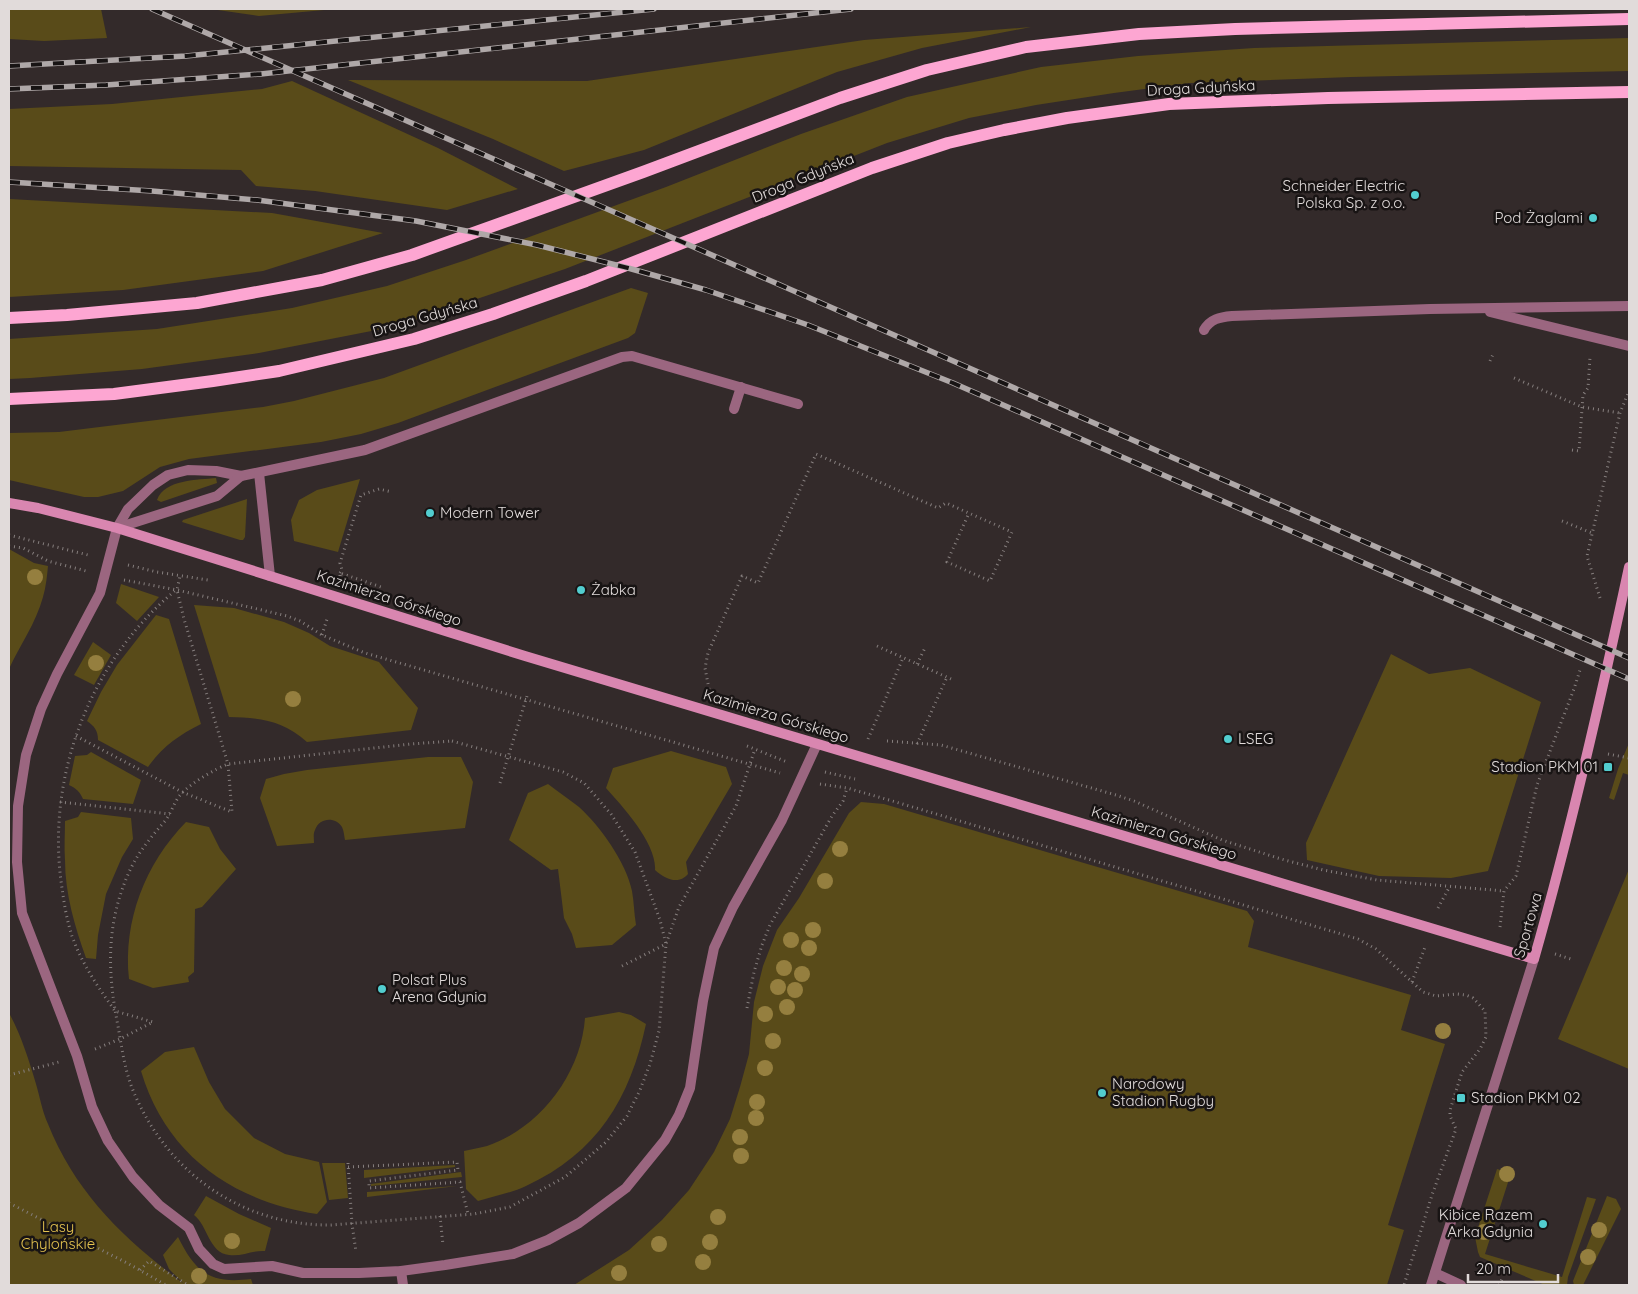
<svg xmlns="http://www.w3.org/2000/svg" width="1638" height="1294" viewBox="0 0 1638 1294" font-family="Quicksand,sans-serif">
	<rect width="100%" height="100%" fill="#332a2a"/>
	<!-- green -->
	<g fill="#594b19">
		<path d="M9 9H101L107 38 44 41 9 39Z"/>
		<path d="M211 9H335L259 16Z"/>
		<path d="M1031 27 922 48 837 72 644 150 564 171 493 139 348 80 587 81 864 40Z"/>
		<path d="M1629 38V71L1351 77 1190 83 1114 93 1036 105 969 118 887 143 565 269 397 326 259 353 142 369 30 378 9 379V339L157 329 292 308 387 286 466 260 666 187 801 134 907 97 1041 67 1138 56 1254 48Z"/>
		<path d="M292 81 438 148 518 189 447 210 315 191 256 186 241 170 9 166V109L112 104 262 89Z"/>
		<path d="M9 199 272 213 383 233 263 271 123 290 9 297Z"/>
		<path d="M631 288 648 293 635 333 628 338 398 423 361 434 321 442 189 459 160 467 123 491 98 497H84L9 480V433L59 432 263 407 294 401 384 378Z"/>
		<path d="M216 478 217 483 161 502 157 500C165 479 198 480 216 478Z"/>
		<path d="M360 479 338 552 294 541 291 520 299 500 317 490Z"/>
		<path d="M247 499 245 537 243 540H240L182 522 183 520Z"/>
		<path d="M9 549 34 563 48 566C47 576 46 587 43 597 36 623 20 645 9 669Z"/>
		<path d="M121 584 159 597 137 621 116 603Z"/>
		<path d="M194 605 234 608 284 622 309 633 330 646 379 662 418 708 411 730 307 742C282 720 261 718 229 717Z"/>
		<path d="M156 615 169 619 201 724C179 735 162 747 148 767L98 740C98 730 94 726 87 721L101 692 117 665Z"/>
		<path d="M93 642 111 655 94 685 74 675Z"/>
		<path d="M1391 654 1429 674 1470 668 1541 702 1488 871 1451 878 1379 876 1307 860 1306 843Z"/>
		<path d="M1629 743V775L1623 773 1614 800 1609 798 1618 769Z"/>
		<path d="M671 751 726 767 732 784 686 862 688 874C678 886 664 878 655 870 657 844 623 807 606 788L613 768Z"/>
		<path d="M91 752 141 780 133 804 83 799C80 792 76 788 69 785L75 756 87 755Z"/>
		<path d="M428 757H461L473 782 465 828 345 840C344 836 344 831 342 827 335 816 319 818 315 830 313 834 314 838 314 843L277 846 260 798 266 779 284 774 307 770Z"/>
		<path d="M548 784C558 792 569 799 579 807 600 826 626 862 632 891 634 902 634 913 636 925L612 945 576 948 572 934 564 918 558 869 551 870 509 840 528 793Z"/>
		<path d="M861 802 884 804 1247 911 1254 921 1248 947 1411 995 1401 1030 1445 1044 1388 1225 1404 1230 1387 1285H574L629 1250 662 1220 689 1190 714 1152 730 1119 740 1087 749 1054 754 1002 763 966 777 930 799 898 849 813Z"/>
		<path d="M81 812 131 818 133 839 122 857 106 894 98 935 96 959 86 958C75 927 65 894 65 860 64 847 65 834 65 821L78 817Z"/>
		<path d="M186 822 209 827 220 849 236 869 202 907 195 909 194 972 188 977 189 982 153 988 129 979C123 921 145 864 186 822Z"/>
		<path d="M1629 869V1069L1558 1039Z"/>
		<path d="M619 1012 631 1015 646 1024C630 1099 597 1153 526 1186 511 1193 494 1196 478 1201L466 1189 464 1151C472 1149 480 1148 487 1146 540 1128 581 1074 585 1018Z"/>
		<path d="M9 1013C21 1035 29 1060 36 1084 40 1097 42 1111 48 1124 76 1194 125 1240 184 1284L169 1269 163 1255 178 1237C196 1273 210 1284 251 1279L253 1285H9Z"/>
		<path d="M194 1047 209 1082 225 1109 254 1138 285 1154 319 1162 327 1202 317 1214C232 1201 166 1155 141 1071L165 1052Z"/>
		<path d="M322 1163H345L348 1198 329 1200Z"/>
		<path d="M455 1165V1167L364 1178V1170Z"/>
		<path d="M1497 1169 1511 1173 1485 1254 1562 1277 1587 1197 1596 1199 1568 1277 1567 1285H1545L1480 1257 1478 1252 1475 1237Z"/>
		<path d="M461 1172 462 1177 371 1186V1184Z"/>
		<path d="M457 1186 367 1197V1192Z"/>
		<path d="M206 1196 239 1214 271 1228 265 1251C253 1250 241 1257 229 1255 209 1253 208 1226 194 1215Z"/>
		<path d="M1607 1196 1616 1199 1621 1209 1583 1285H1574L1573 1281Z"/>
	</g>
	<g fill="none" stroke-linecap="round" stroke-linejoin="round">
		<!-- path -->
		<g stroke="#867f7e" stroke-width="3" stroke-dasharray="1 4" stroke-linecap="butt">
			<path d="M1490 361 1494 352"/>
			<path d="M1514 378 1582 407 1620 413"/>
			<path d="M1572 450 1579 451 1583 395 1588 388 1590 357"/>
			<path d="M1562 521 1592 533"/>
			<path d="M9 535 88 555"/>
			<path d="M9 546 23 548 48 561 86 571"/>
			<path d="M128 565 157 572 208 580"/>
			<path d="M340 573 342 570 340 563 361 495 379 489 392 492"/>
			<path d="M340 576V573L384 588"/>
			<path d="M124 580 177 590 287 616 300 621 322 635 365 653 780 773"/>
			<path d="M1600 598 1587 556 1620 413 1629 391"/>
			<path d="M322 635 328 616"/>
			<path d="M877 646 951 679"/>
			<path d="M917 664 925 648"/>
			<path d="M709 689 705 668 708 653 742 576 758 583 816 454 938 508 946 503 1012 532 990 581 947 562 969 513"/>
			<path d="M76 736 182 792 232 812 228 764 184 619 177 590 180 576"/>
			<path d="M868 739 903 658"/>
			<path d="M452 741 563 772 584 783 611 814 635 852 660 920 666 944 659 1031 650 1064 640 1090 627 1116 606 1142 565 1177 510 1207 474 1214 331 1225C244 1226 170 1175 135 1095 125 1073 122 1049 118 1026 107 971 106 922 130 870 139 851 152 836 165 821 172 812 175 799 183 792 193 782 215 769 228 764L411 744Z"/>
			<path d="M887 741 941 745 1116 795 1134 801 1222 840 1281 859 1323 870 1377 880 1504 891"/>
			<path d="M917 744 947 677"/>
			<path d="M747 746 787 762"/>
			<path d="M1608 754 1629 758"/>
			<path d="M825 772 855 779"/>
			<path d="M500 783 527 696"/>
			<path d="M820 784 847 788 889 800 1358 939 1376 949 1423 992 1436 996 1457 994 1466 995 1473 998 1485 1011 1486 1037 1480 1049 1462 1072 1450 1110V1116L1456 1129 1432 1195 1404 1285"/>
			<path d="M60 802 170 814"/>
			<path d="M1438 908 1450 886"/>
			<path d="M1500 927 1504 891 1516 876 1537 785 1574 689 1580 670"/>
			<path d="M1555 954 1574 960"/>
			<path d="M622 966 666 944 679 907 736 806 755 749"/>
			<path d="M1412 982 1425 947"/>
			<path d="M747 1008 754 972 762 945 770 925 832 816 843 801 847 788"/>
			<path d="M95 1049 120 1039 153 1022 115 1011C98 987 82 964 72 936 67 921 64 903 62 888 45 777 90 661 176 590"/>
			<path d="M9 1075 59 1062"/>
			<path d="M348 1163 352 1224 356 1252"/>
			<path d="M348 1167 457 1162 458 1170 369 1181V1188L460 1182 468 1214"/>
			<path d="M9 1203 129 1264 166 1285"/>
			<path d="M440 1216 443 1245"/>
			<path d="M140 1270 149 1261 188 1285"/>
			<path d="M1499 1285 1503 1277"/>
		</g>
		<!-- lane -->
		<g stroke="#9b6680" stroke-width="10">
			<path d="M1490 312 1629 346"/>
			<path d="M1204 330C1210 319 1220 317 1232 316L1430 309 1629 306"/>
			<path d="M798 404 632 356 622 357 365 450 241 476 216 471 188 470 168 475 153 485 128 509 117 528 100 593 57 674 41 709 26 755 18 806 17 862 22 913 77 1056 92 1107 108 1141 133 1177 159 1205 189 1228 199 1249 213 1264 224 1269 272 1266 303 1273H359L401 1271 445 1265 513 1254 548 1240 579 1223 626 1188 665 1140 679 1115 690 1088 703 1001 714 948 733 907 782 820 817 744"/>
			<path d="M734 409 741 387"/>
			<path d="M259 473 270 576"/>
			<path d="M117 528 217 496 241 476"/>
			<path d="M401 1271 403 1285"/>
		</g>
		<!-- street -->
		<g stroke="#9b6680" stroke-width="10">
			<path d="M1435 1273 1461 1285"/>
			<path d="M1431 1285 1534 959"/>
		</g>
		<!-- secondary -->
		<path stroke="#d986b0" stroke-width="10" d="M9 503 38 508 117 528 525 656 1534 959C1571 830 1601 698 1629 567"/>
		<!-- primary -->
		<g stroke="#fda6d2" stroke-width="12">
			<path d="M9 318 67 315 197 303 322 280 412 255 643 172 840 98 927 70 1026 47 1139 34 1235 29 1629 19"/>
			<path d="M9 399 114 394 213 381 279 371 414 339 493 314 586 281 872 168 948 143 1004 130 1067 118 1169 104 1328 98 1629 92"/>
		</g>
		<!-- rail casing -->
		<g stroke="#afa8a8" stroke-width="5.5">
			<g id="rail">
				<path d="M152 9 1629 658"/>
				<path d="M9 66 186 56 654 9"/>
				<path d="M9 89 106 85 261 74 851 9"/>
				<path d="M9 182 152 191 257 200 416 221 537 245 628 268 706 290 808 325 953 383 1629 679"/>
			</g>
		</g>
		<!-- rail -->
		<use href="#rail" stroke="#181414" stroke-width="4" stroke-dasharray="11" stroke-linecap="butt"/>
	</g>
	<!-- trees -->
	<g fill="#957f3f">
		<circle cx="35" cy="577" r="8"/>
		<circle cx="96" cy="663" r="8"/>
		<circle cx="293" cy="699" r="8"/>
		<circle cx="840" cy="849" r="8"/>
		<circle cx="825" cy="881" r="8"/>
		<circle cx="813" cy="930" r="8"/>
		<circle cx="791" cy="940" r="8"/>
		<circle cx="809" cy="948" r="8"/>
		<circle cx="784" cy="968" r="8"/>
		<circle cx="802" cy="974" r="8"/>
		<circle cx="778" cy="987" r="8"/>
		<circle cx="795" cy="990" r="8"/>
		<circle cx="787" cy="1007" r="8"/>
		<circle cx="765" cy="1014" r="8"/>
		<circle cx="1443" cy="1031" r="8"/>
		<circle cx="773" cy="1041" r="8"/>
		<circle cx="765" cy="1068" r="8"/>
		<circle cx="757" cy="1102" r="8"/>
		<circle cx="756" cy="1118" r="8"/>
		<circle cx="740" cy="1137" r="8"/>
		<circle cx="741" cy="1156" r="8"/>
		<circle cx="1507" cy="1174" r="8"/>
		<circle cx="718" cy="1217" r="8"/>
		<circle cx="1599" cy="1230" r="8"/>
		<circle cx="1484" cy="1232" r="8"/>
		<circle cx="232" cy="1241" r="8"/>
		<circle cx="710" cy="1242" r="8"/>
		<circle cx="659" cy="1244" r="8"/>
		<circle cx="1588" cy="1257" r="8"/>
		<circle cx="703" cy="1262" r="8"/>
		<circle cx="619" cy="1273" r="8"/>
		<circle cx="199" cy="1276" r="8"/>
	</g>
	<!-- markers -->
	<g fill="#52cdcf" stroke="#181414" stroke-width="2">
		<circle cx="1415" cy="195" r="5"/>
		<circle cx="1593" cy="218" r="5"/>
		<circle cx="430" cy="513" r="5"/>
		<circle cx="581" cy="590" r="5"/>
		<circle cx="1228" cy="739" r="5"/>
		<rect x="1603" y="762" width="10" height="10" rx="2.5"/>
		<circle cx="382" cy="989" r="5"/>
		<circle cx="1102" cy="1093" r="5"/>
		<rect x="1456" y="1093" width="10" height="10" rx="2.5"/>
		<circle cx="1543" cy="1224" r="5"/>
	</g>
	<g text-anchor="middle" stroke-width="5" stroke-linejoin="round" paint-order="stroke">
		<!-- street labels -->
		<g font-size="15" fill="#e1dbda" stroke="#181414">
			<text transform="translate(1201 88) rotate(-3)" y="5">Droga Gdyńska</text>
			<text transform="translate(803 178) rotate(-22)" y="5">Droga Gdyńska</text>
			<text transform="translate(425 317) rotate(-16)" y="5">Droga Gdyńska</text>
			<text transform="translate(389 598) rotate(18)" y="5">Kazimierza Górskiego</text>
			<text transform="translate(776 716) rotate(17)" y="5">Kazimierza Górskiego</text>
			<text transform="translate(1164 833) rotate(17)" y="5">Kazimierza Górskiego</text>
			<text transform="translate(1528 925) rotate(-74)" y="5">Sportowa</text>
		</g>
		<!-- poi labels -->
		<g font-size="15" fill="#e1dbda" stroke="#181414" text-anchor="start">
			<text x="1405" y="191" text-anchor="end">Schneider Electric<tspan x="1405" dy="17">Polska Sp. z o.o.</tspan></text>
			<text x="1583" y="223" text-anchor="end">Pod Żaglami</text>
			<text x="440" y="518">Modern Tower</text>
			<text x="591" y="595">Żabka</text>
			<text x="1238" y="744">LSEG</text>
			<text x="1598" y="772" text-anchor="end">Stadion PKM 01</text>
			<text x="392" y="985">Polsat Plus<tspan x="392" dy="17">Arena Gdynia</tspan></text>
			<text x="1112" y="1089">Narodowy<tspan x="1112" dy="17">Stadion Rugby</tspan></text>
			<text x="1471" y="1103">Stadion PKM 02</text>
			<text x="1533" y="1220" text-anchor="end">Kibice Razem<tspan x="1533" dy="17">Arka Gdynia</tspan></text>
		</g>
		<!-- park labels -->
		<g font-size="15" fill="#e6c450" stroke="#181414">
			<text x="58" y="1232">Lasy<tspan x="58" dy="17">Chylońskie</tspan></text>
		</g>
	</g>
	<!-- border -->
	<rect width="1638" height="1294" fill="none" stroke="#e1dbda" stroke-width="20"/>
	<!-- scale -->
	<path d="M1468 1274v8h90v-8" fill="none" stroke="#e1dbda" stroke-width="2.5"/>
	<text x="1476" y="1274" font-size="15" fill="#e1dbda" stroke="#181414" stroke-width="4" paint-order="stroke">20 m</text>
</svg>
